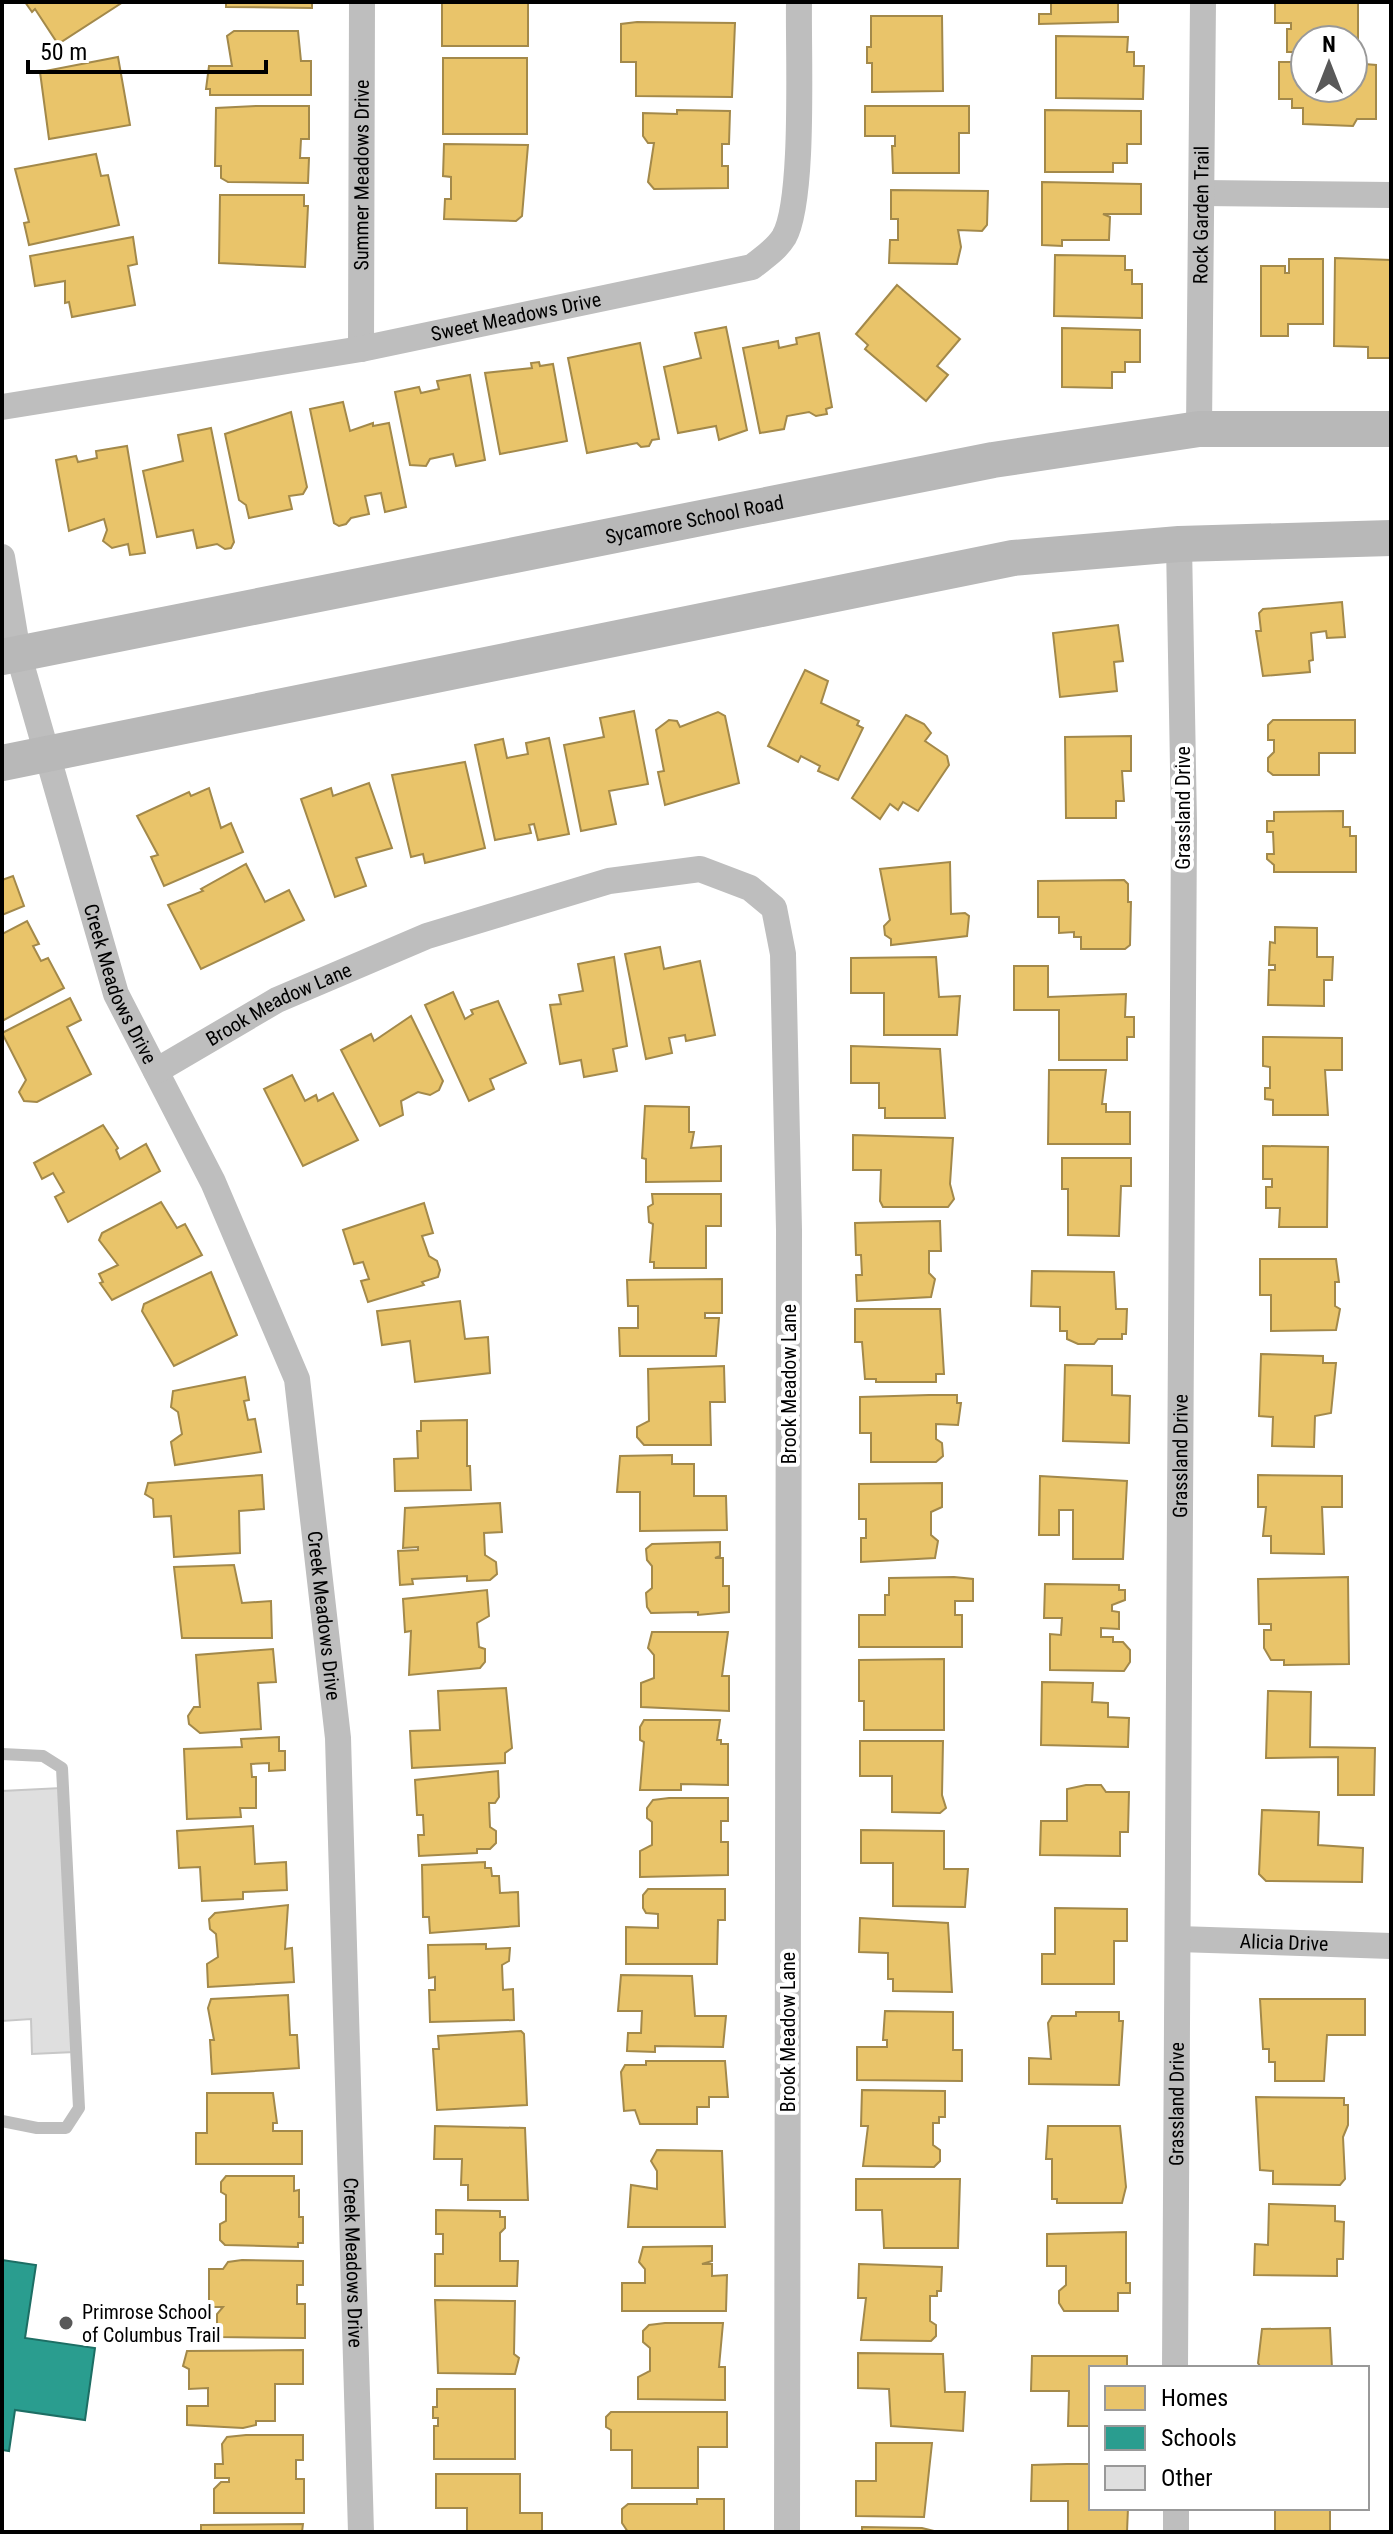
<svg xmlns="http://www.w3.org/2000/svg" width="1393" height="2534" viewBox="0 0 1393 2534" font-family="'Roboto Condensed',sans-serif">
	<rect width="100%" height="100%" fill="#fff"/>
	<!-- homes -->
	<g fill="#e9c46a" stroke="#a3894a" stroke-width="2">
		<path d="M25 2H123L58 44 35 9 32 12Z"/>
		<path d="M226 2H312V8L226 7Z"/>
		<rect x="442" y="2" width="86" height="44"/>
		<path d="M1051 2H1118V22L1039 24V14H1051Z"/>
		<path d="M1275 2H1358V52H1353V40H1305V52H1287V29H1291V23H1275Z"/>
		<path d="M871 16H942L943 91 872 92V63H867V47H871Z"/>
		<path d="M637 22 735 23 732 97 636 96V62H621V24Z"/>
		<path d="M234 31H298L301 61H311V95H210V89H206L209 66H232L227 36Z"/>
		<path d="M1056 36 1128 37 1127 52H1134V66H1144L1143 99 1056 98Z"/>
		<path d="M118 57 130 125 49 139 40 72Z"/>
		<rect x="443" y="58" width="84" height="76"/>
		<path d="M1279 62H1305V88H1353V63L1376 65V119H1357L1353 126 1303 124V108H1292V99H1279Z"/>
		<path d="M256 106H309V139H301L300 158H309L308 183 228 182 221 178V166H215L216 108Z"/>
		<path d="M865 106H969V133H959V173H893L892 146H895V136H865Z"/>
		<path d="M677 110 730 111 729 144H722V166H728V188L654 189 648 182 654 143H648L643 136V113L677 114Z"/>
		<path d="M1045 110 1141 111V144H1127V163H1113V172H1045Z"/>
		<path d="M444 144 528 145 522 216 516 221 444 219 445 199H451V177L443 176Z"/>
		<path d="M96 154 101 176 108 175 119 225 29 245 24 223 29 222 15 169Z"/>
		<path d="M1042 182 1141 184V214H1103L1110 217 1109 240H1062V246L1042 245Z"/>
		<path d="M891 190 988 191 987 225 982 231 958 230 961 247 957 264 889 263 890 240H898V219H891Z"/>
		<path d="M220 195H304V206H308L305 267 219 263Z"/>
		<path d="M133 237 137 264 128 266 135 305 72 317 69 302 65 303V281L35 286 30 256Z"/>
		<path d="M1055 255 1125 256V270H1132V284H1142V318L1054 316Z"/>
		<path d="M1335 258 1391 260 1390 358H1368V347L1334 346Z"/>
		<path d="M1289 259H1323V324H1288V336H1261V266H1285V273H1289Z"/>
		<path d="M897 285 960 339 937 366 948 375 926 401 865 349 868 345 856 334Z"/>
		<path d="M726 327 747 430 719 440 716 426 678 433 664 367 701 358 695 333Z"/>
		<path d="M1062 328 1140 330V362H1125V372H1112V388L1062 387Z"/>
		<path d="M819 333 832 407 826 409 827 414 816 416 809 412 787 416 784 429 760 433 743 348 778 341 779 348 797 344 796 338Z"/>
		<path d="M640 343 659 439 652 440 649 446 641 447 637 443 587 453 568 358Z"/>
		<path d="M539 362 540 366 553 364 567 441 500 454 485 373 532 368 531 363Z"/>
		<path d="M470 375 485 460 456 466 453 454 430 459 426 466 410 465 395 392 419 387 421 393 439 389 437 381Z"/>
		<path d="M343 402 350 431 373 423V426L389 423 406 507 385 512 381 493 365 496 369 514 351 518 346 524 339 526 334 523 310 409Z"/>
		<path d="M291 412 307 487 303 494 289 496 292 509 249 518 246 505 239 500 225 434Z"/>
		<path d="M211 428 234 542 231 548 225 549 217 544 197 548 193 530 157 537 143 471 183 461 178 435Z"/>
		<path d="M127 446 145 553 130 555 128 544 112 548 103 541 107 530 104 519 69 531 56 460 76 456 78 462 97 458 96 451Z"/>
		<path d="M1342 602 1345 637 1327 638 1326 631 1311 633 1313 660 1309 661 1310 672 1263 676 1256 631H1261L1259 613 1263 609Z"/>
		<path d="M1118 625 1123 661 1114 662 1117 691 1060 697 1053 633Z"/>
		<path d="M805 670 828 681 821 703 859 721 857 725 863 728 838 780 818 771 820 766 801 756 798 762 768 746Z"/>
		<path d="M634 711 648 784 609 791 616 824 581 831 564 745 604 737 600 718Z"/>
		<path d="M718 712 725 716 739 783 665 805 658 772 664 771 656 730 669 720 677 721 680 727Z"/>
		<path d="M906 715 924 724 931 733 925 741 947 756 949 765 918 811 903 802 898 810 890 804 880 819 852 798Z"/>
		<path d="M1273 720H1355V753H1319V775H1273L1268 771V758L1274 752V740H1268V725Z"/>
		<path d="M1131 736V771H1122L1124 801H1116V818H1066L1065 737Z"/>
		<path d="M549 738 569 834 538 840 534 824 529 825 531 833 495 840 475 745 503 739 507 758 528 754 526 743Z"/>
		<path d="M465 762 485 848 425 863 423 854 411 857 392 775Z"/>
		<path d="M369 783 392 848 356 858 366 886 335 897 301 799 331 788 333 796Z"/>
		<path d="M209 788 221 828 231 823 243 852 164 886 151 857 158 855 137 816 189 792 191 796Z"/>
		<path d="M1343 811V827H1350V836H1356V872H1274V865L1267 859V854H1274L1273 832H1267V821H1274V812Z"/>
		<path d="M950 862 951 914 965 913 969 916 967 936 891 945V939L885 935 884 926 890 920 880 869Z"/>
		<path d="M246 864 265 902 289 890 304 920 201 969 168 905 203 891 201 889Z"/>
		<path d="M13 876 24 906 2 915V880Z"/>
		<path d="M1124 880 1128 884V902H1131L1130 945 1125 949H1081V937H1074V932L1059 933V917H1038V881Z"/>
		<path d="M27 921 39 944 33 946 41 961 48 958 64 988 2 1021V934Z"/>
		<path d="M1275 927 1317 928V957H1333L1332 980H1324V1006L1268 1005 1269 970H1275V965H1269L1270 942 1275 943Z"/>
		<path d="M660 947 664 969 700 961 715 1035 686 1041 685 1035 669 1038 672 1053 646 1059 625 954Z"/>
		<path d="M614 957 627 1046 613 1049 617 1071 584 1077 581 1060 560 1064 550 1005 561 1004 559 995 583 991 578 964Z"/>
		<path d="M936 957 939 997 960 996 957 1035H884V993H851V958Z"/>
		<path d="M1014 966H1048V997L1126 994 1125 1017H1134V1037H1127V1060H1059V1010H1014Z"/>
		<path d="M453 992 465 1019 473 1014 471 1010 498 1001 526 1063 490 1079 494 1089 469 1101 425 1005Z"/>
		<path d="M70 998 81 1020 67 1027 91 1074 37 1102 24 1101 19 1092 26 1080 2 1033Z"/>
		<path d="M411 1016 443 1081 439 1090 430 1095 418 1092 401 1101 403 1115 380 1126 341 1050 371 1034 374 1041Z"/>
		<path d="M1263 1037 1342 1038V1070H1325L1328 1115H1273V1100L1265 1099V1088H1270V1067L1263 1066Z"/>
		<path d="M851 1046 940 1049 945 1118H885V1108H879V1083H851Z"/>
		<path d="M1049 1070H1106L1102 1104H1106V1112H1130V1144H1048Z"/>
		<path d="M292 1075 305 1101 316 1095 318 1101 333 1093 358 1140 303 1166 264 1089Z"/>
		<path d="M645 1106 689 1107V1132H694L691 1148 721 1146V1181L646 1182V1159L642 1158Z"/>
		<path d="M103 1125 118 1148 116 1150 120 1159 146 1144 160 1171 68 1222 55 1197 64 1192 53 1173 42 1179 34 1163Z"/>
		<path d="M853 1135 953 1138 950 1184 954 1199 948 1207H883L880 1201 881 1170H853Z"/>
		<path d="M1263 1146 1328 1147 1327 1227H1279L1280 1208H1266V1187H1272V1179H1263Z"/>
		<path d="M1062 1158H1131V1186H1121L1119 1236 1068 1235V1189H1062Z"/>
		<path d="M652 1194H721V1226H706V1268H654V1262H650L653 1224 649 1222 648 1207 653 1204Z"/>
		<path d="M161 1202 177 1228 185 1224 202 1255 112 1300 100 1283 103 1282 99 1274 118 1265 99 1240 102 1233Z"/>
		<path d="M424 1203 433 1233 422 1236 429 1256 437 1261 440 1270 438 1277 422 1282 424 1285 368 1302 361 1281 369 1279 363 1262 354 1264 343 1230Z"/>
		<path d="M940 1221 941 1251H929V1273L935 1279 931 1297 857 1301 856 1275H862L861 1255H856L855 1223Z"/>
		<path d="M1260 1259H1336L1339 1282H1335V1306L1340 1309 1336 1330 1271 1331V1295H1260Z"/>
		<path d="M1032 1271 1114 1272 1116 1309H1127L1126 1334H1122V1339H1098L1094 1344H1078L1067 1339V1331H1060V1307L1031 1306Z"/>
		<path d="M211 1272 237 1335 174 1366 142 1311 144 1304Z"/>
		<path d="M722 1279V1313H705V1318H719L716 1356H620L619 1328H638V1306H628L627 1280Z"/>
		<path d="M460 1301 465 1339 488 1337 490 1373 415 1382 410 1341 382 1345 377 1311Z"/>
		<path d="M855 1309H940L944 1374H936V1382H876V1379H865L862 1342H855Z"/>
		<path d="M1261 1354 1323 1356V1363H1336L1331 1413 1315 1416 1314 1447 1272 1446 1273 1417 1259 1416Z"/>
		<path d="M1065 1365 1112 1366V1395L1130 1396 1129 1443 1063 1441Z"/>
		<path d="M724 1366 725 1402H710L711 1445H644L637 1437V1427L649 1421 648 1369Z"/>
		<path d="M245 1377 249 1400 244 1401 248 1420 255 1419 261 1452 175 1465 171 1442 182 1434 178 1412 171 1407 173 1391Z"/>
		<path d="M929 1395H957V1403H961L958 1425 936 1424V1439L942 1443 943 1456 936 1462H871V1433H860V1397Z"/>
		<path d="M467 1420V1466H470L471 1490 395 1491 394 1459 418 1458 417 1431H421V1421Z"/>
		<path d="M672 1455V1464H694V1496H726L727 1530 640 1531V1492H617L620 1456Z"/>
		<path d="M262 1475 264 1509 239 1511 240 1553 174 1557 171 1516 154 1517 153 1499 145 1494 148 1483Z"/>
		<path d="M1258 1475 1342 1476V1507H1322L1324 1554 1271 1553V1536H1263L1266 1507H1258Z"/>
		<path d="M1040 1476 1127 1481 1123 1559H1073V1510H1059V1535H1039Z"/>
		<path d="M942 1483V1507L931 1512V1535L938 1541 935 1558 861 1562V1538H866V1519H859V1484Z"/>
		<path d="M500 1503 502 1532 484 1533 485 1555 496 1562 497 1574 490 1580 467 1581V1576L412 1579 413 1584 400 1585 398 1551 418 1550V1547L403 1548 405 1508Z"/>
		<path d="M720 1542V1556L715 1558H723V1586H729V1612L698 1615V1612L651 1613 647 1607 646 1593 652 1588V1566L647 1560 646 1549 652 1544Z"/>
		<path d="M234 1565 242 1603 271 1601 272 1638H182L174 1567Z"/>
		<path d="M954 1577 973 1579V1601H955V1615H962V1647H859V1615H885V1595H889V1578Z"/>
		<path d="M1348 1577 1349 1664 1284 1665V1660H1271L1264 1648V1630H1271V1624H1259L1258 1579Z"/>
		<path d="M1045 1584 1119 1585V1590H1125V1600L1112 1605V1611L1119 1612V1629L1101 1628V1637H1113V1642H1123L1130 1650V1662L1124 1671 1050 1670V1634L1061 1635 1062 1618H1044Z"/>
		<path d="M487 1590 489 1616 477 1623 479 1647 485 1649V1662L480 1668 409 1675 411 1631 405 1632 403 1599Z"/>
		<path d="M652 1632H728L722 1676H729V1711L641 1707V1683L654 1678V1655L648 1648Z"/>
		<path d="M273 1649 276 1682 258 1683 261 1729 200 1733 189 1724 188 1716 194 1707H200L196 1655Z"/>
		<path d="M944 1659V1730H864V1701H859V1660Z"/>
		<path d="M1042 1682 1093 1683 1092 1702 1108 1703V1717L1129 1718 1128 1747 1041 1745Z"/>
		<path d="M506 1688 512 1748 505 1753V1763L412 1768 410 1731 440 1730 438 1691Z"/>
		<path d="M1268 1691 1311 1692 1310 1747 1375 1748 1374 1795H1338V1757L1266 1758Z"/>
		<path d="M644 1720H720L717 1740H721V1744H728V1785L681 1784V1790H640L644 1742 640 1740V1727Z"/>
		<path d="M279 1737V1751H285V1770L269 1771V1763L251 1764 252 1777H256V1808H240L241 1817 187 1819 184 1749 242 1747 241 1739Z"/>
		<path d="M860 1741H943L942 1795 946 1808 940 1813 892 1812V1776H860Z"/>
		<path d="M498 1771 499 1797 495 1803H489L490 1827 496 1831V1843L490 1849H477V1853L419 1856 418 1835H424L423 1815H417L415 1780Z"/>
		<path d="M1086 1785H1101L1106 1792H1129L1128 1832H1120V1856L1040 1855 1041 1821H1067V1789Z"/>
		<path d="M669 1798H728V1821H721V1842H728V1875L640 1877V1851L652 1845V1822L647 1818V1808L653 1800Z"/>
		<path d="M1262 1810 1319 1812 1318 1845 1363 1848 1362 1882 1266 1881 1259 1874Z"/>
		<path d="M253 1826 255 1864 286 1862 287 1890 243 1892V1899L202 1901 200 1867 179 1868 177 1831Z"/>
		<path d="M861 1830 944 1831V1869H968L965 1907 893 1906V1863H861Z"/>
		<path d="M485 1862V1868H491L492 1876H499L500 1893 518 1892 519 1926 430 1933 429 1917H423L422 1865Z"/>
		<path d="M648 1889H725V1920H718L717 1964H626V1927L658 1928V1914L646 1913 643 1908V1895Z"/>
		<path d="M288 1905 285 1949 292 1948 294 1982 208 1987 207 1964 218 1957 216 1934 210 1929 209 1919 215 1913Z"/>
		<path d="M1055 1908 1127 1909V1941H1114V1984H1042V1954H1055Z"/>
		<path d="M860 1918 948 1923 952 1992 893 1991V1979H888V1953L859 1952Z"/>
		<path d="M486 1944V1949L510 1948 509 1961 502 1965 503 1990 513 1989 514 2020 430 2022 429 1990H435V1977L429 1978 428 1945Z"/>
		<path d="M621 1975 692 1976 695 2016H726L723 2047 655 2046V2052L627 2051 628 2033H641L642 2011H618Z"/>
		<path d="M288 1995 290 2035H297L299 2068 212 2074 210 2040H214L208 2008 211 1999Z"/>
		<path d="M1260 1999H1365V2035H1327L1324 2081H1275V2062H1269V2049H1263Z"/>
		<path d="M885 2011 953 2012V2050H962V2081L857 2080V2047H887V2040H883Z"/>
		<path d="M1076 2012H1119V2021H1123L1119 2085 1029 2084V2058L1051 2059 1048 2023 1052 2016H1076Z"/>
		<path d="M521 2031 524 2034 527 2105 437 2110 433 2049H439L438 2036Z"/>
		<path d="M646 2061H725L728 2097H709V2107H697V2124H640L635 2110 624 2111 621 2072 625 2065H646Z"/>
		<path d="M862 2090 945 2091V2117H939V2123H933V2145L940 2150V2161L934 2167 863 2166 868 2126H861Z"/>
		<path d="M207 2093H273L277 2123H273V2131H302V2164H196V2133H207Z"/>
		<path d="M1256 2097 1344 2098V2105H1348V2125L1343 2137 1345 2179 1340 2185 1273 2184V2171L1260 2170Z"/>
		<path d="M435 2126 525 2128 528 2200H468V2185H461L462 2159H434Z"/>
		<path d="M1048 2126H1120L1126 2187 1122 2203H1057V2199H1052V2159H1046Z"/>
		<path d="M657 2150 722 2151 725 2227H628L631 2185 657 2189V2171L651 2161Z"/>
		<path d="M226 2176H294V2191L299 2190V2217H303V2243H298V2247L225 2245 220 2240V2224L226 2221V2195L221 2192V2182Z"/>
		<path d="M856 2179H960L958 2248H884L882 2210H856Z"/>
		<path d="M1269 2204 1335 2206V2221L1344 2222 1343 2259H1337V2276L1254 2275 1255 2244 1268 2245Z"/>
		<path d="M436 2210 500 2211V2217H505V2228L500 2233V2261H518L517 2286H435V2254H443V2234H436Z"/>
		<path d="M1126 2232V2283H1130V2293H1118V2311H1064L1059 2303V2291L1066 2285V2266H1047V2234Z"/>
		<path d="M712 2246V2261L702 2264H712V2276L727 2275 726 2311H622V2283H645V2269L639 2262 643 2247Z"/>
		<path d="M242 2260 303 2261V2285H297V2304H305V2338L217 2337V2314L223 2307H209V2269H223L228 2262Z"/>
		<path d="M859 2264 942 2267 941 2291H937V2296H930V2321L936 2325V2336L931 2341 861 2340 866 2298H858Z"/>
		<path d="M435 2300 515 2301 514 2354 519 2358 515 2374 438 2373Z"/>
		<path d="M665 2323H723L719 2367H725V2400L638 2399V2377L650 2371V2348L643 2342V2331L649 2325Z"/>
		<path d="M1330 2328 1332 2368H1261L1258 2363 1262 2329Z"/>
		<path d="M303 2350V2384H275V2421H256V2425L243 2428 187 2425V2406H208V2388L189 2389V2369L183 2366 187 2351Z"/>
		<path d="M858 2353 943 2354 945 2392H965L963 2431 891 2426 889 2389 858 2388Z"/>
		<path d="M1032 2356H1127V2368H1091V2426H1068L1069 2391H1031Z"/>
		<path d="M437 2389H515V2459H434V2426H438V2418H433V2407H437Z"/>
		<path d="M611 2412H727V2447H698V2488H632V2450H611V2430L606 2427V2417Z"/>
		<path d="M246 2435H303V2460H296V2479H304V2513H214V2489L221 2482H229V2478H215V2464H223L222 2444 227 2437Z"/>
		<path d="M876 2443H932L924 2517 856 2516V2481H876Z"/>
		<path d="M1067 2464H1091V2508H1128L1127 2532H1068V2501H1031L1032 2465Z"/>
		<path d="M436 2474H520V2513H542V2532H467V2508H436Z"/>
		<path d="M697 2499H724V2532H628L622 2523V2509L628 2504H697Z"/>
		<rect x="1275" y="2508" width="55" height="24"/>
		<path d="M303 2524 302 2532H201V2525Z"/>
		<path d="M862 2527 922 2528 938 2532H862Z"/>
	</g>
	<!-- schools -->
	<path fill="#2a9d8f" stroke="#1d6e64" stroke-width="2" d="M2 2260 36 2265 25 2338 95 2348 85 2420 15 2410 9 2451 2 2450Z"/>
	<!-- building -->
	<path fill="#dfdfdf" stroke="#c7c7c7" stroke-width="2" d="M61 1788 74 2052 32 2054 31 2019 2 2021V1791Z"/>
	<g fill="none" stroke-linecap="round" stroke-linejoin="round">
		<!-- lane -->
		<path stroke="#bebebe" stroke-width="12" d="M2 1754 43 1756 62 1768 79 2108 66 2128H37L2 2121"/>
		<!-- street -->
		<g stroke="#bebebe" stroke-width="26">
			<path d="M1203 193 1391 195"/>
			<path id="s1" d="M361 349 362 2"/>
			<path id="s2" d="M2 407 361 349 752 267C763 258 776 250 784 237 805 200 798 52 799 2"/>
			<path id="s3" d="M1199 429 1203 2"/>
			<path id="s4" d="M2 557 18 653 116 994 213 1182 297 1379 338 1738 361 2532"/>
			<path id="s5" d="M156 1071 277 1000 427 936 609 881 700 869 750 888 774 908 783 954 789 1230 787 2532"/>
			<path id="s6" d="M1178 1939 1391 1946"/>
			<path id="s7" d="M1175 2368 1184 823 1179 544"/>
			<path d="M1176 2508V2532"/>
		</g>
		<!-- secondary -->
		<g stroke="#b8b8b8" stroke-width="36">
			<path id="s8" d="M2 657 993 460 1199 429H1391"/>
			<path d="M2 763 1013 558 1179 544 1391 538"/>
		</g>
	</g>
	<!-- markers -->
	<circle fill="#595959" stroke="#fff" stroke-width="3" cx="66" cy="2323" r="8"/>
	<g text-anchor="middle" stroke-width="8" stroke-linejoin="round" paint-order="stroke">
		<!-- street labels -->
		<g font-size="20" fill="#000" stroke="#fff">
			<text dy="7" stroke="none"><textPath href="#s1" startOffset="174">Summer Meadows Drive</textPath></text>
			<text dy="7" stroke="none"><textPath href="#s3" startOffset="214">Rock Garden Trail</textPath></text>
			<text dy="7" stroke="none"><textPath href="#s2" startOffset="522">Sweet Meadows Drive</textPath></text>
			<text dy="7" stroke="none"><textPath href="#s8" startOffset="706">Sycamore School Road</textPath></text>
			<text transform="translate(1183 808) rotate(-90)" y="7">Grassland Drive</text>
			<text dy="7" stroke="none"><textPath href="#s4" startOffset="444">Creek Meadows Drive</textPath></text>
			<text dy="7" stroke="none"><textPath href="#s5" startOffset="140">Brook Meadow Lane</textPath></text>
			<text transform="translate(789 1384) rotate(-90)" y="7">Brook Meadow Lane</text>
			<text dy="7" stroke="none"><textPath href="#s7" startOffset="912">Grassland Drive</textPath></text>
			<text dy="7" stroke="none"><textPath href="#s4" startOffset="1116">Creek Meadows Drive</textPath></text>
			<text dy="7" stroke="none"><textPath href="#s6" startOffset="106">Alicia Drive</textPath></text>
			<text transform="translate(788 2032) rotate(-90)" y="7">Brook Meadow Lane</text>
			<text dy="7" stroke="none"><textPath href="#s7" startOffset="264">Grassland Drive</textPath></text>
			<text dy="7" stroke="none"><textPath href="#s4" startOffset="1764">Creek Meadows Drive</textPath></text>
		</g>
		<!-- poi labels -->
		<g font-size="20" fill="#000" stroke="#fff" text-anchor="start">
			<text x="82" y="2319">Primrose School<tspan x="82" dy="23">of Columbus Trail</tspan></text>
		</g>
	</g>
	<!-- border -->
	<rect width="1393" height="2534" fill="none" stroke="#000000" stroke-width="8"/>
	<!-- legend -->
	<rect x="1089" y="2366" width="280" height="144" fill="#ffffff" stroke="#999999" stroke-width="2"/>
	<rect x="1105" y="2386" width="40" height="24" fill="#e9c46a" stroke="#999999" stroke-width="2"/>
	<text x="1161" y="2406" font-size="24" fill="#000000">Homes</text>
	<rect x="1105" y="2426" width="40" height="24" fill="#2a9d8f" stroke="#999999" stroke-width="2"/>
	<text x="1161" y="2446" font-size="24" fill="#000000">Schools</text>
	<rect x="1105" y="2466" width="40" height="24" fill="#dfdfdf" stroke="#999999" stroke-width="2"/>
	<text x="1161" y="2486" font-size="24" fill="#000000">Other</text>
	<!-- north arrow -->
	<g transform="translate(1329 64)"><circle r="38" fill="#ffffff" stroke="#999999" stroke-width="2"/>
	<path d="M0-6L14 30L0 20L-14 30Z" fill="#595959"/>
	<text y="-12" font-size="22" font-weight="bold" text-anchor="middle" fill="#000000">N</text>
	</g>
	<!-- scale -->
	<path d="M28 60v12h238v-12" fill="none" stroke="#000000" stroke-width="4"/>
	<text x="40" y="60" font-size="24" fill="#000000" stroke="#ffffff" stroke-width="6" paint-order="stroke">50 m</text>
</svg>
